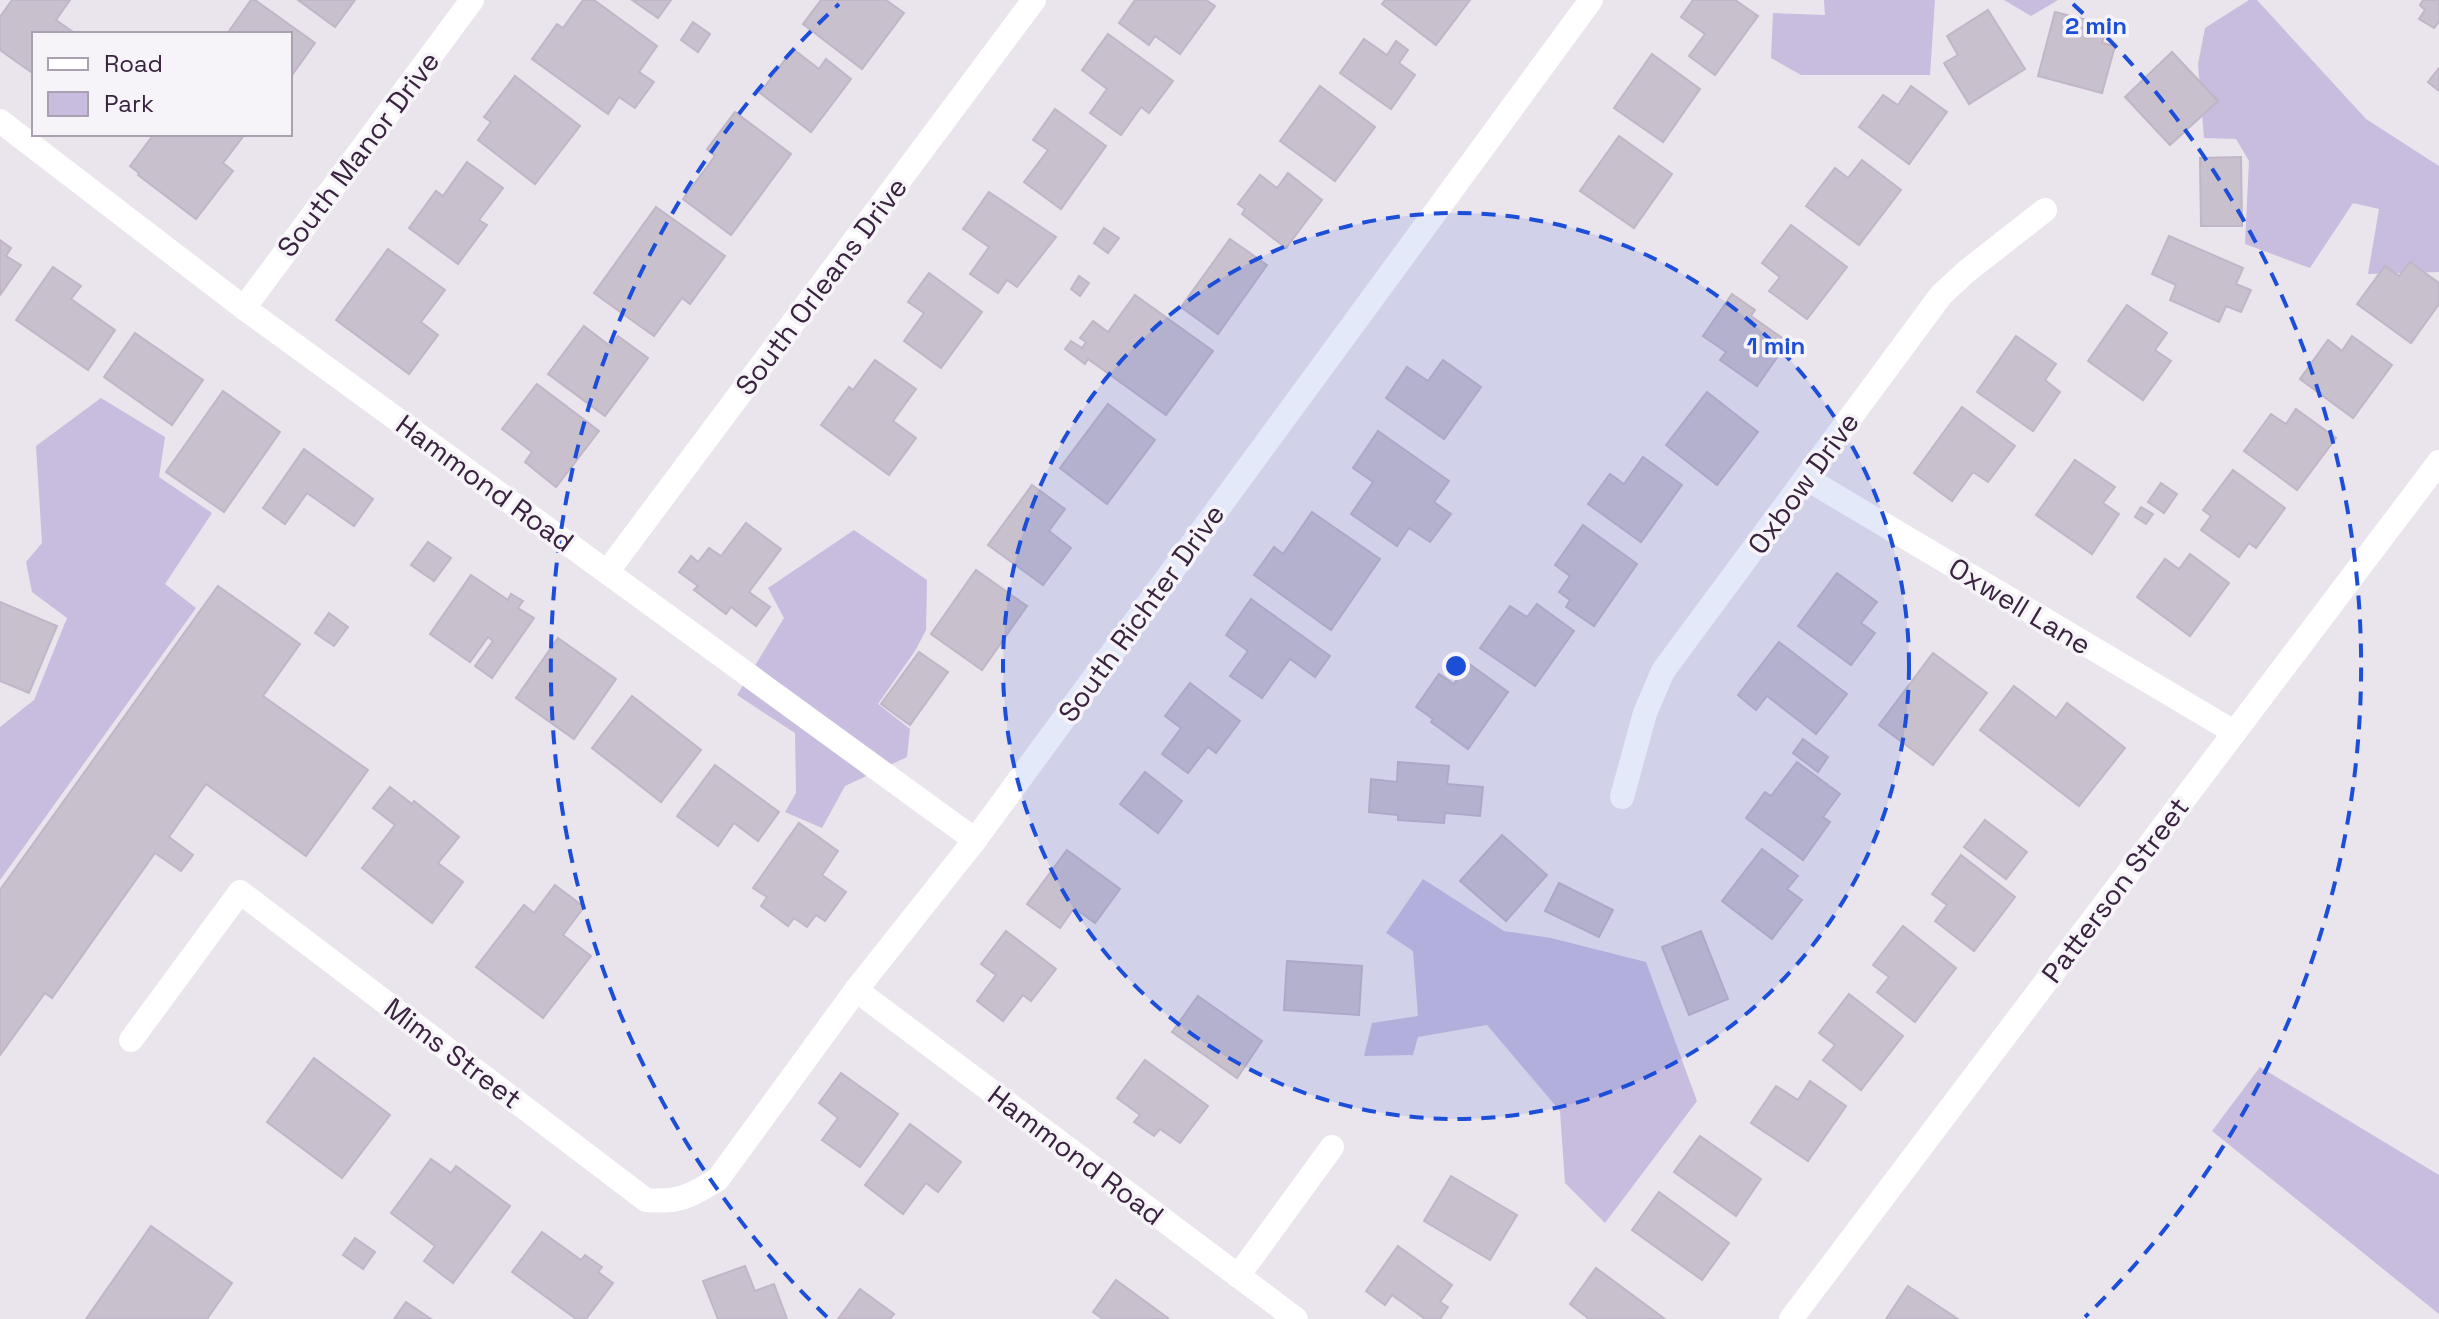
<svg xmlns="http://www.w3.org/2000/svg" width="2439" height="1319" viewBox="0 0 2439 1319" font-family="'Space Grotesk',sans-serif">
	<rect width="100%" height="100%" fill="#eae4ed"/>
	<!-- green -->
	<g fill="#c8bdde">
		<path d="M1824 0H1935L1930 75H1801L1771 58 1773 13 1825 15Z"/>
		<path d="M2004 0H2058L2031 16Z"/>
		<path d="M2249 0H2257L2366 119 2439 166V272L2368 274 2379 209 2353 203 2310 268 2245 244 2249 161 2236 139 2204 138 2198 64 2205 28Z"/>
		<path d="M101 398 165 437 159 477 212 513 165 584 196 608 0 880V727L34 700 67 618 32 592 26 562 42 543 36 446Z"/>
		<path d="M854 530 927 580 926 630 915 651 878 704 910 729 907 757 845 786 822 828 785 812 796 793 795 733 737 695 784 618 768 588Z"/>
		<path d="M1423 879 1504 931 1551 938 1646 962 1697 1101 1605 1223 1565 1183 1560 1111 1487 1025 1418 1037 1413 1055 1364 1056 1372 1023 1418 1016 1413 951 1386 933Z"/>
		<path d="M2260 1067 2439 1175V1314L2212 1131Z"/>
	</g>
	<!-- building -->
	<g fill="#c9c0ce" stroke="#c1b6c7" stroke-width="2">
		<path d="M12 0H70L56 20 76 34H34V74L0 50V17Z"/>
		<path d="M251 0H255L315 43 290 78V34H227Z"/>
		<path d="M298 0H355L335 27Z"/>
		<path d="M583 0H594L657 46 639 72 654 82 635 108 619 97 608 114 532 59 557 24 563 28Z"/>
		<path d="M632 0H671L658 18Z"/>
		<path d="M821 0H886L904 13 862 69 803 24Z"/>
		<path d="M1135 0H1206L1215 6 1180 54 1155 36 1149 45 1119 23Z"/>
		<path d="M1385 0H1470L1436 45 1382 4Z"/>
		<path d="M1693 0H1735L1758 16 1715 75 1689 56 1705 34 1681 17Z"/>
		<path d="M2423 0H2439V22L2434 28 2419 19 2425 10 2420 5Z"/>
		<path d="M1988 10 2025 69 1969 104 1944 63 1958 55 1947 36Z"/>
		<path d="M2055 12 2107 25 2102 43 2115 46 2102 93 2038 76Z"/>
		<path d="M693 22 710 34 698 52 681 40Z"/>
		<path d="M1108 34 1173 81 1149 113 1141 107 1121 135 1090 113 1107 89 1082 70Z"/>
		<path d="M1364 39 1387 55 1396 41 1408 50 1399 63 1415 75 1391 109 1340 73Z"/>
		<path d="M793 49 819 69 826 59 851 79 811 132 760 93Z"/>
		<path d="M2172 52 2218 101 2170 145 2125 97Z"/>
		<path d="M1652 54 1700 89 1663 142 1614 108Z"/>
		<path d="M2439 68V91L2428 82Z"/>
		<path d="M515 76 580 126 535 184 478 140 491 122 484 117Z"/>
		<path d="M1320 86 1375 127 1335 181 1280 141Z"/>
		<path d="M1911 86 1947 112 1909 164 1859 127 1883 95 1898 105Z"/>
		<path d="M1055 109 1106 146 1061 209 1024 182 1048 150 1033 140Z"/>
		<path d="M735 112 791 154 731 235 683 199 715 156 707 149Z"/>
		<path d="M154 134H245L223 163 233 171 196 219 138 175 139 173 130 166Z"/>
		<path d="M1619 136 1672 174 1634 228 1580 191Z"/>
		<path d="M2241 157 2242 226H2201L2200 158Z"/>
		<path d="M1862 160 1901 190 1859 245 1806 206 1835 168 1848 178Z"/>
		<path d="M467 162 503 188 479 220 487 225 458 264 409 228 436 191 443 196Z"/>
		<path d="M1288 173 1322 200 1286 248 1242 214 1245 209 1238 204 1260 175 1277 188Z"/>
		<path d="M989 192 1056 237 1017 287 1007 280 998 293 970 274 989 247 963 229Z"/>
		<path d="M656 207 725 256 690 304 682 298 654 336 594 293Z"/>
		<path d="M1791 225 1847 267 1807 319 1769 291 1780 277 1762 263Z"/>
		<path d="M1104 228 1119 238 1108 253 1094 243Z"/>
		<path d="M2169 236 2243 268 2236 284 2251 290 2241 312 2226 306 2219 322 2170 300 2176 285 2152 274Z"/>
		<path d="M1230 239 1267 265 1218 334 1181 307Z"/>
		<path d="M0 240 11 248 6 256 21 265 0 295Z"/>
		<path d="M388 249 445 290 421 322 438 335 409 374 336 320Z"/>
		<path d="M2410 262 2439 283V304L2411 343 2357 304 2385 266 2399 276Z"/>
		<path d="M53 267 81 286 71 299 115 330 88 370 16 320Z"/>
		<path d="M929 273 982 312 941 368 904 341 924 313 908 302Z"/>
		<path d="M1079 276 1089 283 1080 296 1071 289Z"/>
		<path d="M1732 294 1755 310 1751 316 1788 342 1757 386 1720 360 1726 352 1703 336Z"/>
		<path d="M1135 295 1213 351 1166 415 1088 359 1085 364 1065 349 1071 341 1082 348 1086 342 1080 338 1093 321 1108 332Z"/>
		<path d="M2127 305 2167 333 2155 350 2171 361 2143 400 2088 361Z"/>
		<path d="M584 326 610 346 618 336 648 358 605 416 548 374Z"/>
		<path d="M135 333 203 380 172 425 104 377Z"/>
		<path d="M2016 336 2056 364 2045 380 2060 392 2033 431 1977 392Z"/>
		<path d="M2352 336 2392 365 2353 418 2300 379 2328 340 2342 351Z"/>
		<path d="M875 360 916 389 893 421 916 438 889 475 821 425 849 387 853 390Z"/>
		<path d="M1443 360 1481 387 1444 439 1386 398 1407 367 1428 381Z"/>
		<path d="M537 384 599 431 556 487 525 462 532 452 502 429Z"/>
		<path d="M223 391 280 432 224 512 166 472Z"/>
		<path d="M1707 392 1758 432 1717 485 1666 445Z"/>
		<path d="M1108 404 1155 440 1107 504 1060 468Z"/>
		<path d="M1962 407 2015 446 1988 482 1973 472 1952 501 1914 473Z"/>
		<path d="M2296 409 2336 438 2297 490 2244 451 2271 414 2286 424Z"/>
		<path d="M1378 431 1449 481 1434 502 1451 514 1430 542 1409 528 1397 546 1351 514 1373 482 1353 468Z"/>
		<path d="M304 449 373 499 354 526 307 493 285 524 263 508Z"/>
		<path d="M1643 457 1682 485 1641 542 1588 504 1610 474 1624 484Z"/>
		<path d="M2075 460 2115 487 2103 503 2119 514 2092 554 2036 515Z"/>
		<path d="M2233 470 2285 508 2256 548 2249 543 2239 557 2201 530 2211 516 2203 510Z"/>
		<path d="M2161 483 2177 494 2164 513 2148 502Z"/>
		<path d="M1032 485 1065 509 1049 531 1071 548 1043 585 988 545Z"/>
		<path d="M2141 507 2153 514 2146 524 2135 517Z"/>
		<path d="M1312 512 1380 559 1331 630 1254 575 1274 547 1283 554Z"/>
		<path d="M746 523 781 549 749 592 770 607 756 626 731 607 726 614 694 590 698 586 679 572 691 556 698 562 709 548 721 556Z"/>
		<path d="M1583 525 1637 564 1594 626 1566 607 1570 600 1559 592 1570 576 1555 565Z"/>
		<path d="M428 542 451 558 434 581 411 565Z"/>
		<path d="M2190 554 2229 583 2190 636 2137 597 2165 559 2179 569Z"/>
		<path d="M976 570 1027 606 982 670 931 634Z"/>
		<path d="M1837 573 1877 602 1861 623 1875 633 1851 665 1798 626Z"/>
		<path d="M471 575 508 600 511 594 523 601 518 608 534 618 492 678 475 666 493 641 488 637 470 662 430 634Z"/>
		<path d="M218 586 300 644 263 696 368 770 306 856 206 784 169 837 193 855 181 871 155 853 52 998 45 993 0 1055V890Z"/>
		<path d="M1251 599 1330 656 1315 677 1290 659 1262 698 1230 676 1248 651 1226 635Z"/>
		<path d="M0 602 57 626 29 693 0 681Z"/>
		<path d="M1537 604 1574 631 1535 686 1480 648 1510 606 1527 617Z"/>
		<path d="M329 613 348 627 334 646 315 633Z"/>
		<path d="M558 638 616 679 574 739 516 698Z"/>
		<path d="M1779 642 1847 694 1816 734 1767 696 1756 710 1738 695Z"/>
		<path d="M919 652 948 672 910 725 881 704Z"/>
		<path d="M1933 653 1987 693 1933 765 1879 725Z"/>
		<path d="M1468 663 1508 692 1468 749 1431 722 1433 719 1416 707 1439 674 1454 684Z"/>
		<path d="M1190 683 1240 721 1216 753 1208 747 1188 773 1162 754 1181 728 1165 716Z"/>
		<path d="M2014 686 2056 718 2067 703 2125 748 2079 806 1980 730Z"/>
		<path d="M632 696 701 750 661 802 592 748Z"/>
		<path d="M1803 739 1828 757 1818 772 1793 753Z"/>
		<path d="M1398 762 1449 766 1447 784 1483 787 1480 816 1445 813 1444 823 1398 820V815L1369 812 1371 779 1397 782Z"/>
		<path d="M1797 762 1840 794 1823 817 1830 822 1803 860 1746 818 1765 792 1771 796Z"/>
		<path d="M715 765 779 812 758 841 734 823 718 846 677 816Z"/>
		<path d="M1145 772 1182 801 1158 833 1120 804Z"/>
		<path d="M390 787 412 804 414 801 459 837 438 863 463 882 432 923 362 868 395 825 373 808Z"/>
		<path d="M1985 820 2027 852 2006 879 1964 847Z"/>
		<path d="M799 823 838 851 822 875 846 892 825 921 816 915 807 927 794 918 788 926 761 906 767 897 753 888Z"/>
		<path d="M1502 835 1547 875 1506 921 1460 881Z"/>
		<path d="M1762 849 1798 876 1787 889 1802 900 1772 939 1722 901Z"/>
		<path d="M1067 850 1120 889 1095 923 1074 908 1060 928 1027 904Z"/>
		<path d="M1961 855 2015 897 1974 951 1935 921 1947 905 1932 894Z"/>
		<path d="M1559 883 1613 910 1599 937 1545 911Z"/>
		<path d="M555 885 584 907 563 935 591 956 543 1018 476 967 524 905 534 913Z"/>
		<path d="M1903 926 1956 968 1915 1022 1877 992 1889 977 1873 965Z"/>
		<path d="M1006 931 1056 969 1031 1001 1023 995 1003 1021 977 1001 996 975 981 964Z"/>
		<path d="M1701 931 1728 999 1689 1015 1662 947Z"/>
		<path d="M1287 961 1362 966 1359 1015 1284 1010Z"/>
		<path d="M1849 994 1903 1036 1861 1090 1823 1060 1835 1045 1819 1033Z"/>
		<path d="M1198 996 1262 1041 1237 1078 1172 1032Z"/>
		<path d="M314 1058 390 1115 342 1178 267 1122Z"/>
		<path d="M1145 1060 1208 1106 1180 1143 1160 1129 1154 1136 1134 1122 1140 1115 1117 1098Z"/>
		<path d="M841 1073 898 1114 860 1167 822 1140 838 1118 819 1103Z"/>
		<path d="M1810 1081 1846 1106 1808 1161 1751 1123 1776 1086 1798 1100Z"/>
		<path d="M910 1124 961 1162 938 1192 926 1183 903 1214 865 1185Z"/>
		<path d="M1700 1136 1761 1179 1736 1216 1674 1172Z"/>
		<path d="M431 1159 451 1173 456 1166 510 1206 453 1283 424 1261 435 1246 391 1213Z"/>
		<path d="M1451 1176 1517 1215 1490 1260 1424 1221Z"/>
		<path d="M1659 1192 1729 1243 1702 1280 1632 1230Z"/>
		<path d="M151 1226 232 1283 207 1319H86Z"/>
		<path d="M542 1232 581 1260 585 1255 602 1267 598 1272 613 1283 586 1319H576L512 1272Z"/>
		<path d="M355 1238 375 1252 363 1269 343 1255Z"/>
		<path d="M1398 1246 1452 1285 1440 1302 1448 1307 1440 1319H1425L1392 1295 1385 1305 1366 1291Z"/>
		<path d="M745 1266 755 1291 774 1284 787 1319H718L703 1281Z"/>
		<path d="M1596 1268 1665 1319H1589L1570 1304Z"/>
		<path d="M1116 1280 1168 1318 1167 1319H1103L1093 1312Z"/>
		<path d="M1908 1286 1958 1319H1886Z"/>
		<path d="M860 1289 894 1314 890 1319H838Z"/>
		<path d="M406 1302 431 1319H394Z"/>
	</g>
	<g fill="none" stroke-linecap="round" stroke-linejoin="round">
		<!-- minor -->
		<g stroke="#fff" stroke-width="24">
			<path d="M0 121 244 308 975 840"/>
			<path d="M244 308 472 0"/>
			<path d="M1807 479 2234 732"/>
			<path d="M607 572 1034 0"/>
			<path d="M1622 797 1645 713 1663 671 1941 295 1967 271 2045 210"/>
			<path d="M856 990 1296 1319"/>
			<path d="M131 1040 240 892 646 1200C679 1203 691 1196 718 1179L856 990 975 840 1591 0"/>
			<path d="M1238 1276 1332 1147"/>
			<path d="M1791 1319 2439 462"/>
		</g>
	</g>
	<!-- distance rings -->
	<circle cx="1456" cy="666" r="453" fill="#1d4ed8" fill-opacity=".12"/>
	<g fill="none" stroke="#1d4ed8" stroke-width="4" stroke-dasharray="14 10">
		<circle cx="1456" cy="666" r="453"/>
		<path d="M827 1317A905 905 0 0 1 839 4M2073 4A905 905 0 0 1 2085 1317"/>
	</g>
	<g text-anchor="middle" stroke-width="7" stroke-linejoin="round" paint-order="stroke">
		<!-- street labels -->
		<g font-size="28" fill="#39233f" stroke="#f7f4f9">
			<text transform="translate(358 154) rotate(-53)" y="10">South Manor Drive</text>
			<text transform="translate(821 286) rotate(-53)" y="10">South Orleans Drive</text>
			<text transform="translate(485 483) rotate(36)" y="10">Hammond Road</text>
			<text transform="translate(1803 483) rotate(-54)" y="10">Oxbow Drive</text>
			<text transform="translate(2020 606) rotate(31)" y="10">Oxwell Lane</text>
			<text transform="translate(1141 613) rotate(-54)" y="10">South Richter Drive</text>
			<text transform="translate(2115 890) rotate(-53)" y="10">Patterson Street</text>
			<text transform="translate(453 1053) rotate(37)" y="10">Mims Street</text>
			<text transform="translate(1076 1155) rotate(37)" y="10">Hammond Road</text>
		</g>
	</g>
	<circle cx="1456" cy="666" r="12" fill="#1d4ed8" stroke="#f7f4f9" stroke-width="4"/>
	<g font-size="24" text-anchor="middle" font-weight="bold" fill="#1d4ed8" stroke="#f7f4f9" stroke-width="7" stroke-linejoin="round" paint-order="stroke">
		<text x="2096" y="34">2 min</text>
		<text x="1776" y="354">1 min</text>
	</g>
	<!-- legend -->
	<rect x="32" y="32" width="260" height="104" fill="#f7f4f9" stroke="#aba0af" stroke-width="2"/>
	<rect x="48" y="58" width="40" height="12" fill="#ffffff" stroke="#aba0af" stroke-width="2"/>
	<text x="104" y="72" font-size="24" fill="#39233f">Road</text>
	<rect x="48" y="92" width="40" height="24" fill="#c8bdde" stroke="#aba0af" stroke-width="2"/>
	<text x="104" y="112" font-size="24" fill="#39233f">Park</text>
</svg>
